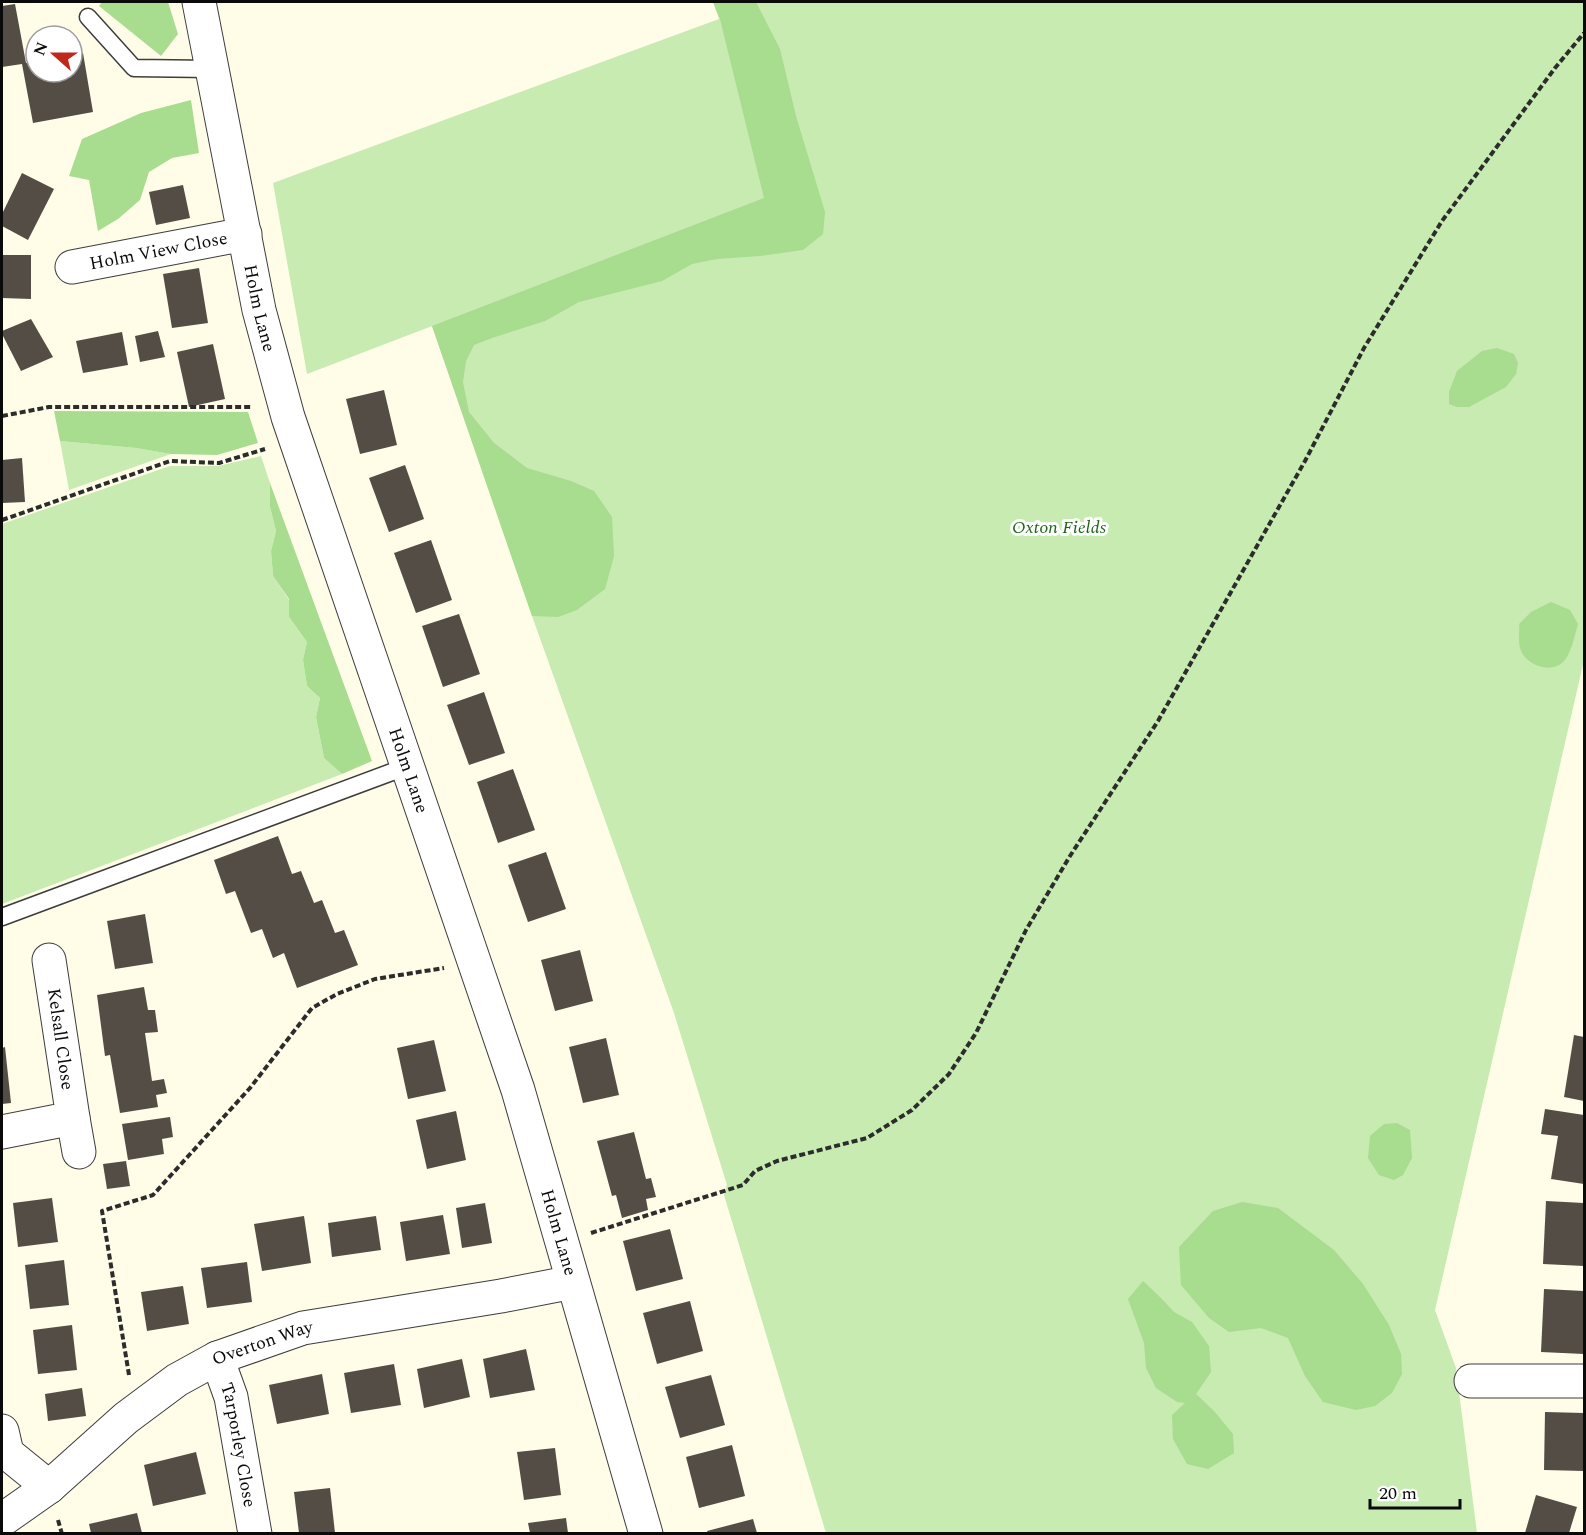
<svg xmlns="http://www.w3.org/2000/svg" width="1586" height="1535" viewBox="0 0 1586 1535" font-family="Spectral,serif">
	<rect width="100%" height="100%" fill="#fffde8"/>
	<!-- green -->
	<g fill="#c7ebb0">
		<path d="M713 2H1584V660L1435 1310 1456 1368 1477 1533H826L724 1195 727 1185 674 1013 532 616 432 326 307 374 273 183 719 19Z"/>
		<path d="M60 441 136 448 171 454 69 490Z"/>
		<path d="M261 456 270 483V507L276 531 271 551 273 576 289 600V617L307 642 303 660 307 686 320 698 316 717 324 758 342 774 2 904V524L170 466H218Z"/>
	</g>
	<!-- forest -->
	<g fill="#a8dc8f">
		<path d="M102 2H168L178 34 161 56 99 6Z"/>
		<path d="M713 2H756L780 49 796 116 825 212 823 234 803 250 760 256 717 259 692 264 662 281 579 302 545 321 492 338 474 345 466 361 463 382 469 412 494 443 527 468 571 481 594 491 612 517 614 556 605 589 577 610 558 617 532 616 432 326 764 198 720 19Z"/>
		<path d="M191 100 199 153 172 158 149 172 140 200 118 219 98 231 89 180 69 176 82 139 141 113Z"/>
		<path d="M1497 348 1514 354 1518 363 1516 374 1506 387 1469 407H1457L1449 404V392L1457 371 1482 351Z"/>
		<path d="M54 411 248 412 258 443 217 455 171 454 136 448 60 441Z"/>
		<path d="M270 483 372 761 342 774 324 758 316 717 320 698 307 686 303 660 307 642 289 617V599L273 576 271 551 276 531 270 507Z"/>
		<path d="M1551 602 1570 610 1578 624C1575 634 1571 656 1562 663 1549 674 1524 664 1520 648 1518 641 1520 631 1519 624L1531 612Z"/>
		<path d="M1397 1123 1410 1130 1412 1158 1403 1175 1394 1180 1379 1175 1368 1158 1370 1136 1384 1124Z"/>
		<path d="M1242 1202 1278 1208 1334 1250 1363 1284 1389 1325 1401 1354 1402 1374 1392 1393 1375 1406 1356 1410 1323 1402 1305 1376 1288 1338 1261 1328 1229 1332 1209 1318 1181 1285 1179 1247 1213 1211Z"/>
		<path d="M1143 1281 1161 1298 1174 1312 1192 1322 1209 1346 1211 1372 1196 1394 1214 1411 1233 1434 1234 1453 1208 1469 1187 1464 1173 1439 1172 1415 1185 1403 1177 1402 1156 1388 1146 1368 1144 1343 1128 1299Z"/>
	</g>
	<!-- building -->
	<g fill="#534d46">
		<path d="M15 4 26 63 36 61V72H72V55L83 53 93 112 33 123 22 64 2 67V6Z"/>
		<path d="M22 173 54 189 28 240 2 226V214Z"/>
		<path d="M183 185 190 218 156 225 149 192Z"/>
		<path d="M2 255H31V299L2 298Z"/>
		<path d="M199 268 208 323 172 328 163 274Z"/>
		<path d="M31 319 53 357 21 371 2 334V331Z"/>
		<path d="M158 331 165 357 140 362 135 336Z"/>
		<path d="M122 332 128 365 83 373 76 341Z"/>
		<path d="M213 344 225 399 189 407 177 352Z"/>
		<path d="M384 390 397 445 360 454 346 399Z"/>
		<path d="M22 458 25 502 2 503V460Z"/>
		<path d="M405 465 424 519 389 532 369 478Z"/>
		<path d="M431 540 452 600 416 613 394 553Z"/>
		<path d="M459 614 480 674 443 687 422 626Z"/>
		<path d="M484 692 505 753 469 765 447 705Z"/>
		<path d="M513 769 535 830 498 843 477 782Z"/>
		<path d="M278 836 292 874 301 871 314 903 322 900 335 933 344 930 358 965 297 988 284 953 273 958 262 929 251 933 235 891 226 894 214 860Z"/>
		<path d="M546 852 566 909 528 922 508 865Z"/>
		<path d="M145 914 153 963 115 969 107 921Z"/>
		<path d="M580 950 593 1001 555 1011 541 960Z"/>
		<path d="M144 987 148 1010H155L158 1032 145 1033 152 1081 164 1079 167 1093 156 1095 158 1107 120 1113 110 1055 105 1056 97 995Z"/>
		<path d="M1574 1035 1584 1037V1101L1564 1097Z"/>
		<path d="M606 1038 619 1095 583 1103 569 1047Z"/>
		<path d="M434 1040 446 1091 408 1099 397 1048Z"/>
		<path d="M5 1047 11 1103 2 1104V1048Z"/>
		<path d="M1545 1109 1584 1115V1184L1551 1179 1558 1136 1541 1134Z"/>
		<path d="M456 1111 466 1160 427 1169 416 1120Z"/>
		<path d="M170 1117 173 1137 162 1139 164 1154 128 1160 122 1124Z"/>
		<path d="M634 1132 646 1179 651 1178 656 1197 646 1199 648 1210 622 1218 616 1195 612 1196 597 1141Z"/>
		<path d="M126 1161 130 1186 107 1189 103 1164Z"/>
		<path d="M52 1198 58 1242 18 1247 13 1203Z"/>
		<path d="M1546 1201 1584 1203V1266L1543 1264Z"/>
		<path d="M485 1203 492 1243 462 1248 456 1208Z"/>
		<path d="M443 1215 450 1254 406 1261 400 1222Z"/>
		<path d="M304 1216 311 1263 262 1271 254 1224Z"/>
		<path d="M376 1216 381 1250 332 1257 328 1223Z"/>
		<path d="M670 1229 683 1279 636 1291 623 1241Z"/>
		<path d="M64 1260 69 1305 30 1309 25 1265Z"/>
		<path d="M247 1262 252 1302 207 1308 201 1268Z"/>
		<path d="M183 1286 189 1324 147 1331 141 1292Z"/>
		<path d="M1544 1289 1584 1291V1354L1541 1352Z"/>
		<path d="M690 1301 703 1351 657 1364 643 1313Z"/>
		<path d="M72 1325 77 1370 38 1374 33 1330Z"/>
		<path d="M526 1349 535 1390 490 1398 483 1359Z"/>
		<path d="M462 1359 470 1397 424 1408 417 1369Z"/>
		<path d="M394 1364 401 1405 351 1413 344 1373Z"/>
		<path d="M322 1374 329 1414 277 1424 269 1385Z"/>
		<path d="M711 1375 725 1425 680 1438 665 1387Z"/>
		<path d="M82 1388 86 1416 48 1421 45 1394Z"/>
		<path d="M1545 1412 1584 1413V1471L1544 1470Z"/>
		<path d="M732 1445 745 1496 699 1508 686 1457Z"/>
		<path d="M555 1448 561 1495 524 1500 517 1452Z"/>
		<path d="M196 1452 206 1494 153 1506 144 1465Z"/>
		<path d="M330 1488 335 1533H299L294 1492Z"/>
		<path d="M1536 1495 1577 1507 1569 1533H1525Z"/>
		<path d="M137 1513 142 1533H91L89 1524Z"/>
		<path d="M566 1518 568 1533H530L528 1523Z"/>
		<path d="M753 1519 757 1533H708L707 1531Z"/>
	</g>
	<g fill="none" stroke-linecap="round" stroke-linejoin="round">
		<!-- lane casing -->
		<g stroke="#3d3d3d" stroke-width="19">
			<g id="lane">
				<path d="M88 17 134 68 212 69"/>
				<path d="M2 917 408 766"/>
			</g>
		</g>
		<!-- street casing -->
		<g stroke="#3d3d3d" stroke-width="35">
			<g id="street">
				<path id="s1" d="M199 2 259 310 288 417 518 1090 646 1534"/>
				<path id="s2" d="M72 267 245 234"/>
				<path d="M73 1118 79 1152"/>
				<path d="M2 1132 73 1118 49 960"/>
				<path id="s3" d="M217 1358 231 1397 255 1534"/>
				<path d="M1471 1381H1584"/>
				<path d="M2 1431 7 1453 49 1487"/>
				<path id="s4" d="M2 1520 49 1487 126 1418 177 1380 217 1358 303 1328 501 1296 573 1282"/>
			</g>
		</g>
		<!-- path -->
		<g stroke="#2c2c2c" stroke-width="4" stroke-dasharray="6 3" stroke-linecap="butt">
			<path d="M2 416 49 407H252"/>
			<path d="M2 520 170 461 219 463 265 449"/>
			<path d="M591 1233 743 1185 755 1171 777 1161 867 1138 912 1110 949 1074 976 1033 1026 930 1070 856 1158 721 1305 461 1364 348 1442 221 1555 68 1584 33"/>
			<path d="M129 1375 102 1211 153 1195 250 1088 312 1008 337 994 375 979 444 968"/>
			<path d="M58 1520 62 1534"/>
		</g>
		<!-- lane -->
		<use href="#lane" stroke="#fff" stroke-width="16"/>
		<!-- street -->
		<use href="#street" stroke="#fff" stroke-width="33"/>
	</g>
	<g text-anchor="middle" stroke-width="6" stroke-linejoin="round" paint-order="stroke">
		<!-- street labels -->
		<g font-size="18" fill="#0a0a0a" stroke="#fff">
			<text dy="6" stroke="none"><textPath href="#s2" startOffset="88">Holm View Close</textPath></text>
			<text dy="6" stroke="none"><textPath href="#s1" startOffset="312">Holm Lane</textPath></text>
			<text dy="6" stroke="none"><textPath href="#s1" startOffset="798">Holm Lane</textPath></text>
			<text transform="translate(61 1039) rotate(82)" y="6">Kelsall Close</text>
			<text dy="6" stroke="none"><textPath href="#s1" startOffset="1284">Holm Lane</textPath></text>
			<text dy="6" stroke="none"><textPath href="#s4" startOffset="318">Overton Way</textPath></text>
			<text dy="6" stroke="none"><textPath href="#s3" startOffset="90">Tarporley Close</textPath></text>
		</g>
		<!-- park labels -->
		<g font-size="18" font-style="italic" fill="#1f6419" stroke="#fff">
			<text x="1059" y="533">Oxton Fields</text>
		</g>
	</g>
	<!-- border -->
	<rect width="1586" height="1535" fill="none" stroke="#0a0a0a" stroke-width="6"/>
	<!-- north arrow -->
	<g transform="translate(54 54) rotate(291)"><circle r="28" fill="#ffffff" stroke="#9d9d9d" stroke-width="1.5"/>
	<path d="M0-4.5L10 22L0 15L-10 22Z" fill="#c1281c"/>
	<text y="-9" font-size="16" font-weight="bold" text-anchor="middle" fill="#0a0a0a">N</text>
	</g>
	<!-- scale -->
	<path d="M1370 1499v9h90v-9" fill="none" stroke="#0a0a0a" stroke-width="3"/>
	<text x="1379" y="1499" font-size="18" fill="#0a0a0a" stroke="#ffffff" stroke-width="4.5" paint-order="stroke">20 m</text>
</svg>
